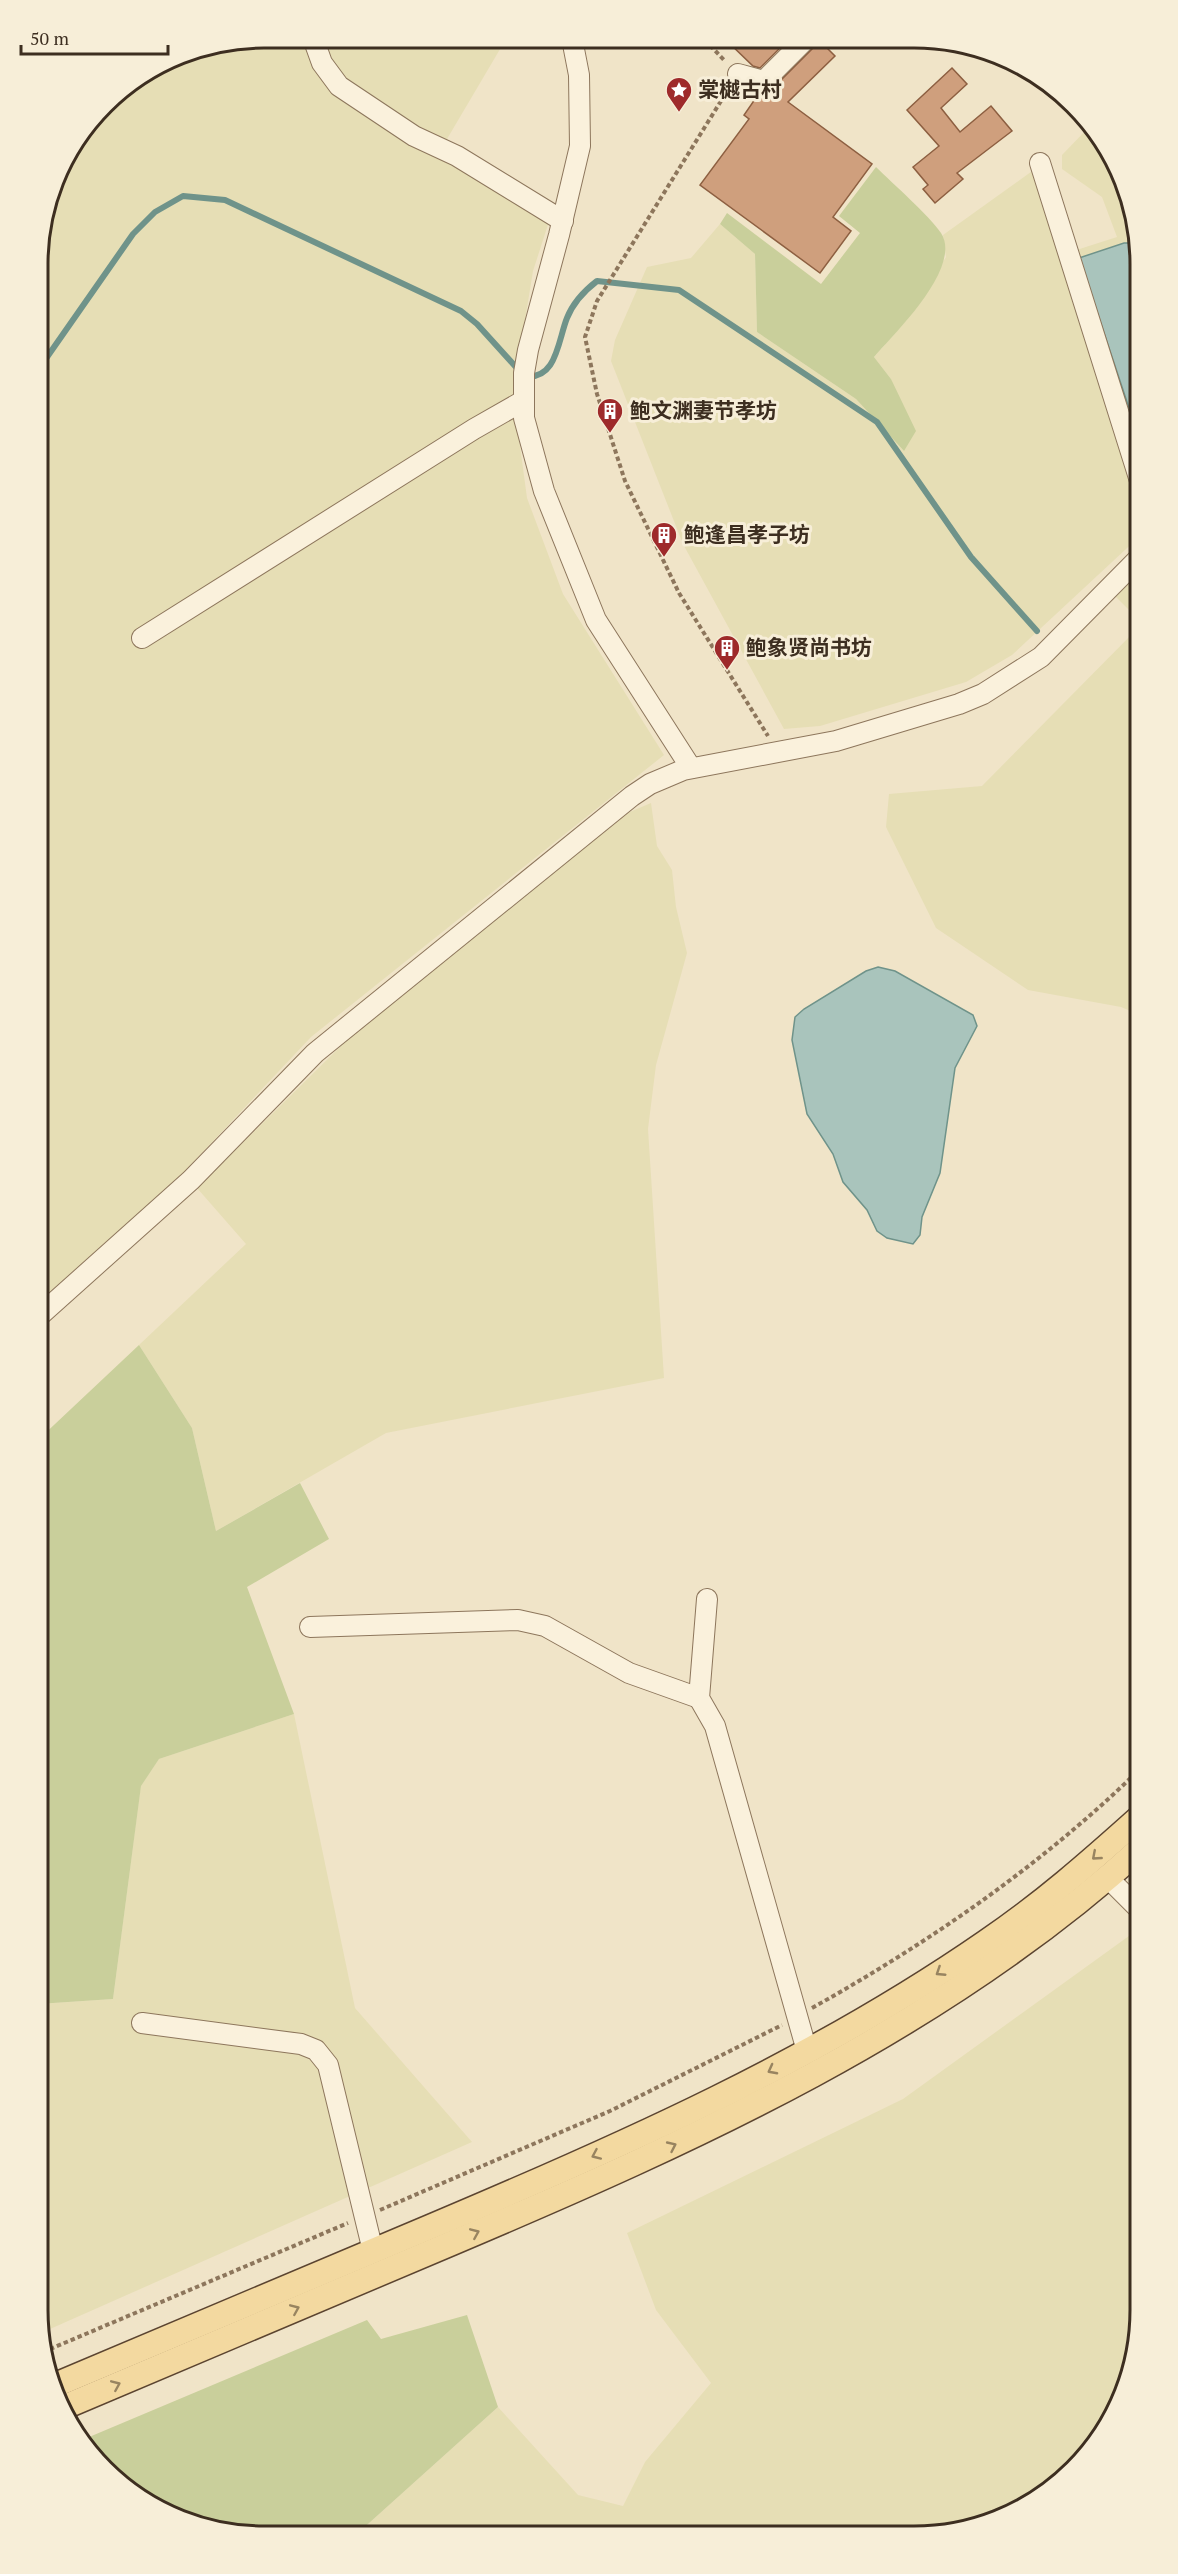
<svg xmlns="http://www.w3.org/2000/svg" width="1178" height="2574" viewBox="0 0 1178 2574" font-family="'PT Serif','Noto Sans SC',serif">
	<rect width="100%" height="100%" fill="#f0e4c8"/>
	<!-- farmland -->
	<g fill="#e6deb5">
		<path d="M264 38 506 39 447 139 553 209 533 271 513 394 527 498 563 594 664 755 311 1037 183 1173 38 1303V249L61 164 115 94 178 55Z"/>
		<path d="M1090 126 1110 151 1133 205 1140 264V536L1012 655 966 682 820 726 784 729 683 544 611 361 615 340 647 267 691 258 720 224 755 254 757 332 856 399 904 451 891 379 874 357 906 321 946 257 943 235 1035 169 1064 254 1117 237 1102 197 1062 169V155Z"/>
		<path d="M1140 569V621L1114 595Z"/>
		<path d="M1140 626V1015L1121 1007 1028 990 936 928 886 827 889 794 982 786Z"/>
		<path d="M651 803 657 846 672 870 676 907 687 953 656 1065 648 1129 664 1378 386 1433 216 1531 192 1428 139 1345 246 1244 197 1188 344 1043 625 814Z"/>
		<path d="M294 1714 355 2008 472 2142 41 2333 38 2310V2004L113 1999 141 1785 159 1759Z"/>
		<path d="M1140 1928V2325L1123 2396 1084 2459 1039 2498 973 2529 914 2536 358 2533 498 2407 578 2495 623 2506 645 2462 711 2383 656 2310 627 2233 903 2099Z"/>
	</g>
	<!-- green -->
	<g fill="#c9cf9b">
		<path d="M876 167C893 184 929 215 941 233 963 267 895 333 874 357L891 379 916 431 904 451 856 399 757 332 755 254 720 224 727 213 821 284 860 233 839 216Z"/>
		<path d="M139 1345 192 1428 216 1531 300 1483 329 1539 247 1587 294 1714 159 1759 141 1786 113 1999 38 2004V1440Z"/>
		<path d="M467 2315 498 2407 358 2533 220 2532 164 2513 115 2480 82 2440 367 2320 381 2339Z"/>
	</g>
	<!-- water -->
	<g fill="#a9c4bc" stroke="#6f938a" stroke-width="1.5">
		<path d="M1124 243H1138L1140 264V430L1136 429 1079 258Z"/>
		<path d="M878 967 895 971 973 1015 977 1026 955 1068 940 1173 922 1217 920 1235 913 1244 887 1238 877 1231 867 1210 843 1182 833 1154 807 1114 792 1040 795 1017 804 1009 866 971Z"/>
	</g>
	<g fill="none" stroke-linecap="round" stroke-linejoin="round">
		<!-- stream -->
		<path stroke="#6f938a" stroke-width="6" d="M38 370 133 234 155 212 183 196 225 200 461 311 477 324 524 376C557 381 558 340 567 318 573 303 584 291 597 281L679 290 877 422 971 557 1037 631"/>
	</g>
	<!-- building -->
	<g fill="#cf9f7d" stroke="#8d5f41" stroke-width="1.5">
		<path d="M726 40H747L787 41 760 68 753 66Z"/>
		<path d="M816 41H820L835 56 788 102 872 164 833 217 851 231 820 273 700 185 749 119 744 115 760 92 772 89 812 49Z"/>
		<path d="M952 68 967 84 941 108 960 132 991 106 1012 131 957 173 963 179 935 203 923 189 928 185 913 167 939 146 907 110Z"/>
	</g>
	<g fill="none" stroke-linecap="round" stroke-linejoin="round">
		<!-- minor casing -->
		<g stroke="#8d765c" stroke-width="22">
			<g id="minor">
				<path d="M313 38 322 63 339 86 414 136 457 156 563 221"/>
				<path d="M572 39 579 75 580 146 559 235 528 350 524 373V418L544 491 596 620 691 768"/>
				<path d="M738 74 764 81 804 41"/>
				<path d="M1040 163 1140 481"/>
				<path d="M142 638 474 429 523 401"/>
				<path d="M38 1317 191 1180 315 1053 632 796 650 784 683 770 836 741 959 704 983 694 1041 657 1140 557"/>
				<path d="M707 1599 699 1698 715 1726 807 2051"/>
				<path d="M310 1627 518 1620 545 1626 629 1673 699 1698"/>
				<path d="M1107 1877 1140 1910"/>
				<path d="M142 2023 301 2044 316 2050 328 2065 373 2251"/>
			</g>
		</g>
		<!-- major casing -->
		<g stroke="#5b4430" stroke-width="27">
			<g id="major">
				<path d="M53 2386C178 2333 304 2280 430 2227 622 2146 814 2061 986 1942 1041 1905 1091 1861 1140 1817"/>
				<path d="M62 2408C192 2353 322 2298 452 2243 695 2140 942 2029 1140 1849"/>
			</g>
		</g>
		<!-- path -->
		<g stroke="#8d765c" stroke-width="4" stroke-dasharray="4.5 3" stroke-linecap="butt">
			<path d="M705 40 725 61"/>
			<path d="M729 88 597 301 585 337 597 394 625 481 679 593 768 736"/>
			<path d="M812 2008C930 1942 1043 1864 1140 1769"/>
			<path d="M380 2210 610 2111 782 2025"/>
			<path d="M43 2352 348 2223"/>
		</g>
		<!-- minor -->
		<use href="#minor" stroke="#faf1dc" stroke-width="20"/>
		<!-- major -->
		<use href="#major" stroke="#f3d9a0" stroke-width="24"/>
	</g>
	<!-- one-way arrows -->
	<defs><path id="oneway-chevron" d="M-2-3.5L2.5 0L-2 3.5" fill="none" stroke-width="1.6" stroke-linecap="round" stroke-linejoin="round" transform="scale(1.5)"/></defs>
	<g stroke="#988460">
		<use href="#oneway-chevron" transform="translate(1096 1856) rotate(139)"/>
		<use href="#oneway-chevron" transform="translate(940 1972) rotate(147)"/>
		<use href="#oneway-chevron" transform="translate(772 2070) rotate(152)"/>
		<use href="#oneway-chevron" transform="translate(672 2146) rotate(-25)"/>
		<use href="#oneway-chevron" transform="translate(596 2155) rotate(156)"/>
		<use href="#oneway-chevron" transform="translate(475 2233) rotate(-23)"/>
		<use href="#oneway-chevron" transform="translate(295 2309) rotate(-23)"/>
		<use href="#oneway-chevron" transform="translate(116 2385) rotate(-23)"/>
	</g>
	<!-- icons -->
	<defs>
		<g id="sight-pin" transform="scale(1.35)"><path d="M0 17L-7.5 6A9.5 9.5 0 1 1 7.5 6Z" fill="#9e2a2b" stroke="#f7eed8"/><path d="M0-6L1.8-2.2L6-1.7L2.9 1.2L3.7 5.4L0 3.3L-3.7 5.4L-2.9 1.2L-6-1.7L-1.8-2.2Z" fill="#fff"/></g>
		<g id="building-pin" transform="scale(1.35)"><path d="M0 17L-7.5 6A9.5 9.5 0 1 1 7.5 6Z" fill="#9e2a2b" stroke="#f7eed8"/><path d="M-4-6H4V6H1V3H-1V6H-4ZM-2.5-4.3h1.7v1.8h-1.7ZM.8-4.3h1.7v1.8H.8ZM-2.5-1h1.7V.8h-1.7ZM.8-1h1.7V.8H.8Z" fill="#fff"/></g>
	</defs>
	<g fill-rule="evenodd">
		<use href="#sight-pin" x="679" y="90"/>
		<use href="#building-pin" x="610" y="411"/>
		<use href="#building-pin" x="664" y="535"/>
		<use href="#building-pin" x="727" y="648"/>
	</g>
	<g text-anchor="middle" stroke-width="6" stroke-linejoin="round" paint-order="stroke">
		<!-- poi labels -->
		<g font-size="21" font-weight="bold" fill="#3d2e20" stroke="#f7eed8" text-anchor="start">
			<text x="698" y="97">棠樾古村</text>
			<text x="630" y="418">鲍文渊妻节孝坊</text>
			<text x="684" y="542">鲍逢昌孝子坊</text>
			<text x="746" y="655">鲍象贤尚书坊</text>
		</g>
	</g>
	<!-- crop -->
	<path d="M0 0H1178V2574H0ZM264 48H914A216 216 0 0 1 1130 264V2310A216 216 0 0 1 914 2526H264A216 216 0 0 1 48 2310V264A216 216 0 0 1 264 48Z" fill="#f7eed8" fill-rule="evenodd"/>
	<path fill="none" stroke="#3d2e20" stroke-width="3" d="M264 48H914A216 216 0 0 1 1130 264V2310A216 216 0 0 1 914 2526H264A216 216 0 0 1 48 2310V264A216 216 0 0 1 264 48Z"/>
	<!-- scale -->
	<path d="M21 45v9h147v-9" fill="none" stroke="#3d2e20" stroke-width="3"/>
	<text x="30" y="45" font-size="18" fill="#3d2e20" stroke="#f7eed8" stroke-width="4.5" paint-order="stroke">50 m</text>
</svg>
